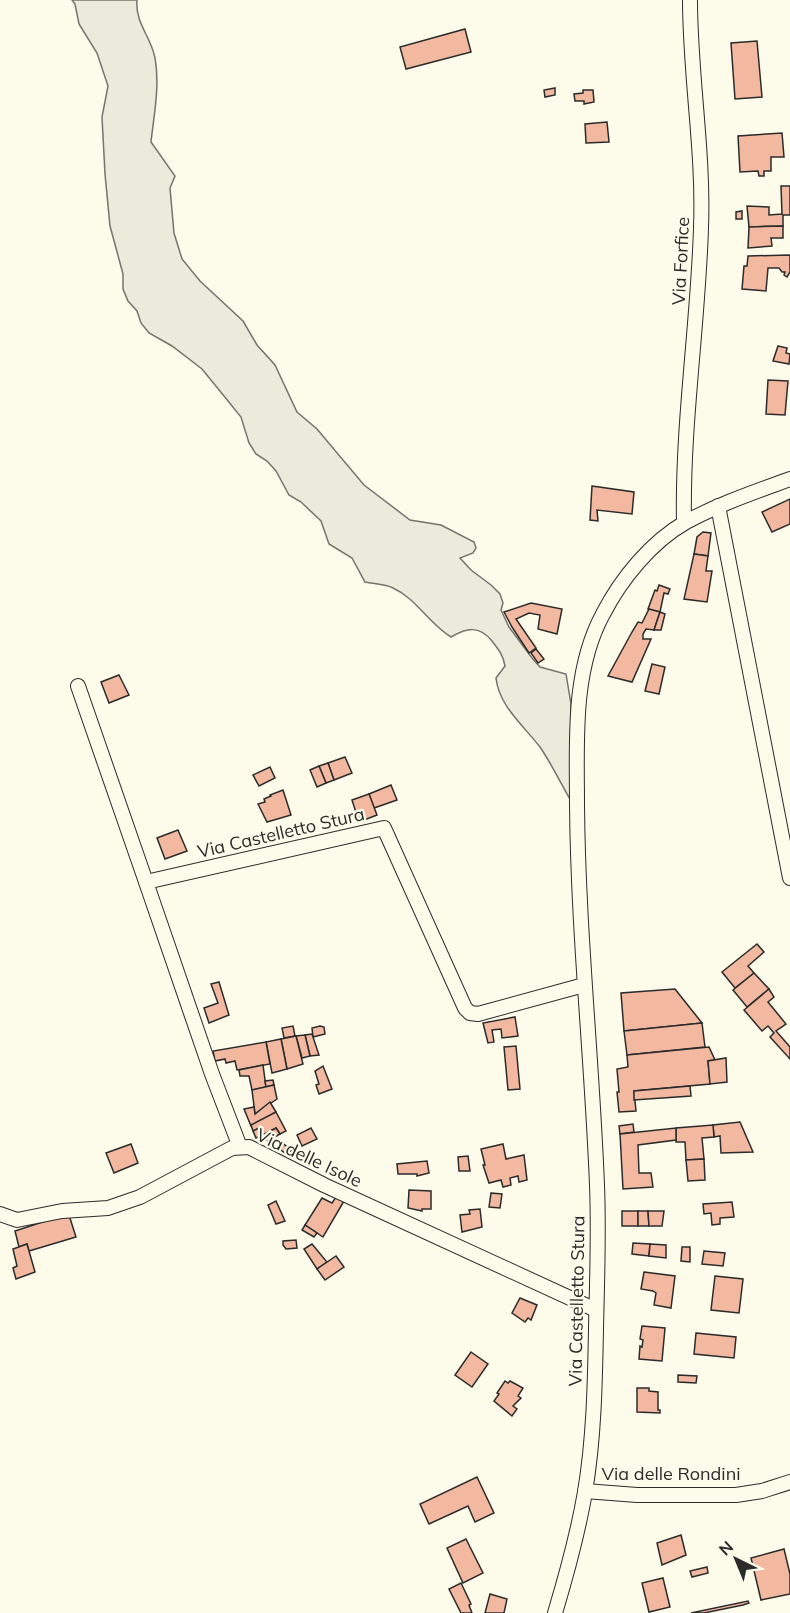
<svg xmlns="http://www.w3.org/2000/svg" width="790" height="1613" viewBox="0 0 790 1613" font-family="Mulish,sans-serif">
	<rect width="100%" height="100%" fill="#fdfbea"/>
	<!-- green -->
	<path fill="#ecebdb" stroke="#74746e" stroke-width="1.5" d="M72 0H137C135 24 151 36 155 58 160 85 154 115 151 142L175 176 170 188 174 233 182 259 200 281 243 321 257 345 275 365 297 412 317 429 364 485 410 520 441 525 474 542 476 548 473 553 460 558 471 570 491 585 500 594 503 603 501 610 509 627 532 658 540 667 566 674 571 704 570 799C560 782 551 763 540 747 523 725 499 706 496 678L505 666C503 655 499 650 492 641 479 625 467 628 451 637 429 624 417 599 393 588 385 584 374 584 365 582L352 558 329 544 321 521 301 502 289 495 276 471 267 461 256 454 249 443 241 417 224 396 202 369 172 346 149 333 141 323 137 311 128 301 123 289V274L110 226 105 174 102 117 108 86 97 53 79 24 75 4Z"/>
	<!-- building -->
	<g fill="#f2b8a0" stroke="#2b2b2b" stroke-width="1.5">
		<path d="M465 29 471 52 406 69 400 47Z"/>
		<path d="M757 41 762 97 735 99 731 43Z"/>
		<path d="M555 88V95L545 97 544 90Z"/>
		<path d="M583 90H593L594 102 584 104V101H575L574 94 583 93Z"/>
		<path d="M607 122 609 142 586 143 585 124Z"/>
		<path d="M782 133 784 157H771V171H764V176H759L758 171 740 172 738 136Z"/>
		<path d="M781 186H790V215H783V226L749 227 747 206 769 207V215L782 214Z"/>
		<path d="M742 211V219H736V212Z"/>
		<path d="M783 226V238H771L772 246 748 248 749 227Z"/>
		<path d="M790 255V272L787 277 784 275 785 272H782L779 268H768L766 291 742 289 744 266H747L748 256Z"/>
		<path d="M778 346 787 348 786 353 790 354 789 364 773 361Z"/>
		<path d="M768 380 788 381 785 415 766 414Z"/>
		<path d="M592 486 634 492 632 514 597 510 598 521 590 520Z"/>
		<path d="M790 499V524L772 532 762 512Z"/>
		<path d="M703 532 711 533 708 556 694 554 697 537Z"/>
		<path d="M694 554 708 556 706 571H712L707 602 684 599Z"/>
		<path d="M659 585 670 589 668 594 664 593 660 612 648 609 655 590 657 591Z"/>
		<path d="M531 603 562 609 557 634 538 629 540 615 529 613 516 619 536 648 529 653 512 627 504 612Z"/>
		<path d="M649 609 660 612 654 630 646 629 643 634V639H651L632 682 608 676 632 632 638 622 642 623Z"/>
		<path d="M660 612 665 614 661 630H654Z"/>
		<path d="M536 649 544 659 538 663 531 653Z"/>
		<path d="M652 664 665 667 659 694 645 691Z"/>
		<path d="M119 675 129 695 109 703 101 682Z"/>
		<path d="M345 757 352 773 334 780 328 763Z"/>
		<path d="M328 763 334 780 326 783 319 766Z"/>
		<path d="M319 766 326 783 317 787 310 770Z"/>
		<path d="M270 767 275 778 259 786 253 775Z"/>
		<path d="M391 785 397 800 374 808 369 794Z"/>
		<path d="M283 790 291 815 267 822 258 804 265 802 264 799 271 796 270 795Z"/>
		<path d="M369 794 377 815 359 822 352 800Z"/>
		<path d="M178 830 187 851 165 859 157 838Z"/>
		<path d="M757 944 764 952 748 966 754 973 735 988 722 972Z"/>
		<path d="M754 973 769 989 747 1007 733 990Z"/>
		<path d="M219 982 229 1015 209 1023 204 1008 218 1003 211 984Z"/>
		<path d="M675 989 702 1023 624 1031 621 993Z"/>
		<path d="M769 989 774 997 768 1002 786 1024 776 1031 790 1047V1059L770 1037 774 1033 768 1026 762 1031 744 1010Z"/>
		<path d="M515 1017 518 1036 502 1038 501 1029 492 1030 494 1042 488 1043 483 1023Z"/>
		<path d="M702 1023 705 1047 627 1055 624 1031Z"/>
		<path d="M293 1026 295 1036 284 1038 282 1028Z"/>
		<path d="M320 1026 324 1027 325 1034 313 1037 312 1028Z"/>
		<path d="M312 1034 319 1055 310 1056 305 1035Z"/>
		<path d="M305 1035 310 1056 302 1058 296 1036Z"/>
		<path d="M296 1036 303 1064 287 1069 281 1039Z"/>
		<path d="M281 1039 287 1069 272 1073 266 1042Z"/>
		<path d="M266 1042 270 1064 237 1070 235 1061 226 1063 225 1059 215 1061 213 1051Z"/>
		<path d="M516 1046 520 1089 508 1090 504 1047Z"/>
		<path d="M709 1047 715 1060 708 1061 710 1084 634 1091 636 1111 619 1112 617 1092H619L617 1069 628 1067 627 1055Z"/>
		<path d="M726 1058 727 1082 710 1084 708 1061Z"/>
		<path d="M263 1065 266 1087 252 1090 249 1076H240L239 1070Z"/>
		<path d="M323 1066 332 1089 319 1094 316 1085 319 1084 315 1071Z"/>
		<path d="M273 1080 274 1085 266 1087 265 1081Z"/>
		<path d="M274 1085 277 1099 255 1114 252 1090Z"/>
		<path d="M690 1086 691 1096 634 1100V1091Z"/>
		<path d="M270 1102 276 1112 251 1126 244 1109 254 1107 255 1114Z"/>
		<path d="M276 1112 286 1131 280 1134 276 1128 263 1135 259 1128 253 1131 251 1125Z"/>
		<path d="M740 1122 753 1152 721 1153 720 1136 714 1137 713 1125Z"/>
		<path d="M633 1124 634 1132 620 1134 619 1126Z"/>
		<path d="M713 1125 714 1137 702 1138 704 1159 686 1160 685 1142H676V1128Z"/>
		<path d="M259 1128 263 1135 256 1138 253 1131Z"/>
		<path d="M276 1128 280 1134 268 1141 265 1138 263 1135Z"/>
		<path d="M311 1128 317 1139 302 1146 297 1135Z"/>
		<path d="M676 1128V1140L638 1145 639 1173H651L653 1187 623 1189 620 1134Z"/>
		<path d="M131 1144 138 1163 114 1173 106 1153Z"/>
		<path d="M284 1144 291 1151 285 1153 278 1148Z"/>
		<path d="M503 1144 506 1159 524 1155 527 1180 519 1182 518 1176 510 1178 511 1185 503 1187 501 1180 489 1183 483 1165H485L481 1149Z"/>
		<path d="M468 1156 470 1171H459L458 1157Z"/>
		<path d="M704 1159 705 1180 688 1181 686 1160Z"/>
		<path d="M427 1161 429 1173 417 1176V1174H398L397 1164Z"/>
		<path d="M409 1190 431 1191V1209H422V1211L408 1208Z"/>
		<path d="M491 1193 502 1194 500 1208 489 1207Z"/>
		<path d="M336 1197 344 1201 323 1237 305 1225 322 1198 332 1203Z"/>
		<path d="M276 1201 285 1221 276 1224 268 1205Z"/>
		<path d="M732 1202 734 1217 720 1218V1224L712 1225 711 1213 704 1214 703 1204Z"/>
		<path d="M480 1209 482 1227 462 1232 460 1215 470 1214 469 1210Z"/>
		<rect x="622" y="1211" width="16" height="15"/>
		<path d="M638 1211H648L649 1226H638Z"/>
		<path d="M648 1211H664L662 1226H649Z"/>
		<path d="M64 1215H69L76 1237 29 1251 27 1244 19 1247 15 1231Z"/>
		<path d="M305 1225 317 1233 314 1237 302 1230Z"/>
		<path d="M296 1240 297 1248 286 1249 283 1245V1241Z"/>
		<path d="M633 1243 650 1244 649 1256 632 1254Z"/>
		<path d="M27 1244 35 1272 16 1279 13 1268 17 1266 13 1249Z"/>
		<path d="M312 1244 327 1262 317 1269 304 1249Z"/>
		<path d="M650 1244 666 1245V1258L649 1256Z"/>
		<path d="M682 1247H690V1262L681 1261Z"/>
		<path d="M704 1251 725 1253 723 1266 702 1264Z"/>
		<path d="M336 1256 344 1267 325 1280 317 1269Z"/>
		<path d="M644 1272 675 1276 671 1308 654 1305 656 1293 653 1291 641 1289Z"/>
		<path d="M715 1276 743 1279 739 1313 711 1310Z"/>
		<path d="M520 1298 537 1305 531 1320 528 1318 525 1322 512 1313Z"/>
		<path d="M642 1326 665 1328 662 1361 639 1359 640 1346 642 1347 643 1340 640 1339Z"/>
		<path d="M696 1333 736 1337 734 1358 694 1354Z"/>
		<path d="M471 1352 488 1364 472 1387 455 1375Z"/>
		<path d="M678 1375 697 1376 696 1383 678 1382Z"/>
		<path d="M505 1381 508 1383 510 1381 523 1388 518 1396 521 1398 513 1406 517 1409 512 1416 494 1401 499 1394 497 1393Z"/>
		<path d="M637 1388H649V1391L658 1392V1410H660V1413L637 1412Z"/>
		<path d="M477 1477 494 1513 475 1522 468 1506 429 1524 420 1504Z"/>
		<path d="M681 1535 686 1555 662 1565 657 1543Z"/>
		<path d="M466 1539 483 1573 463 1583 447 1548Z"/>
		<path d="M784 1549 790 1574V1594L761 1600 751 1558Z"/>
		<path d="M707 1567 708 1573 692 1577 690 1571Z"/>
		<path d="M663 1578 670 1607 649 1612 642 1583Z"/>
		<path d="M461 1583 471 1604 469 1605 472 1613H461L449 1589Z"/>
		<path d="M490 1594 507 1599 504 1613H485Z"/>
		<path d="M748 1601 749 1603 743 1605 704 1613H691Z"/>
	</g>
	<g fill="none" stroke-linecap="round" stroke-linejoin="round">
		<!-- minor casing -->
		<g stroke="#2b2b2b" stroke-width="16">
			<g id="minor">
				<path d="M718 506 790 878"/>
				<path d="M684 523C682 425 698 326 701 228 704 152 690 76 690 0"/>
				<path d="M78 686 146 882"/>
				<path d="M240 1147 212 1074 146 882 384 828 465 1008 470 1013 478 1014 584 985"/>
				<path d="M0 1214 17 1220 62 1211 108 1208 140 1197 232 1148 249 1147 324 1185 596 1310"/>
				<path d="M585 1491 637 1495H736L762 1491 790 1482"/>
				<path d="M555 1613C567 1573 578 1533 585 1492 594 1438 595 1383 596 1329 597 1281 599 1233 597 1185 592 1058 578 931 577 804 577 742 572 671 603 614 621 579 651 542 686 522 719 504 755 492 790 479"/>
			</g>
		</g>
		<!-- minor -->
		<use href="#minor" stroke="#fdfbea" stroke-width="14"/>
	</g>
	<g text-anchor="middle" stroke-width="4.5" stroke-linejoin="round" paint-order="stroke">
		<!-- street labels -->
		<g font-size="18" fill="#2b2b2b" stroke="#fdfbea">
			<text transform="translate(681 261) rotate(-87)" y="6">Via Forfice</text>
			<text transform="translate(281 833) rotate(-13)" y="6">Via Castelletto Stura</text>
			<text transform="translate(309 1158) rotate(25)" y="6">Via delle Isole</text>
			<text transform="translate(577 1301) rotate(-89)" y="6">Via Castelletto Stura</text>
			<text x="671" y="1480">Via delle Rondini</text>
		</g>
	</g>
	<!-- north arrow -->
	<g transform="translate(736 1559) rotate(317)" stroke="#fdfbea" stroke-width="4.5" paint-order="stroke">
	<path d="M0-4.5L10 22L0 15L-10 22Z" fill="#2b2b2b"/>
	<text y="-9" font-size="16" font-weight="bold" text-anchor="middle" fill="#2b2b2b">N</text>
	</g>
</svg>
